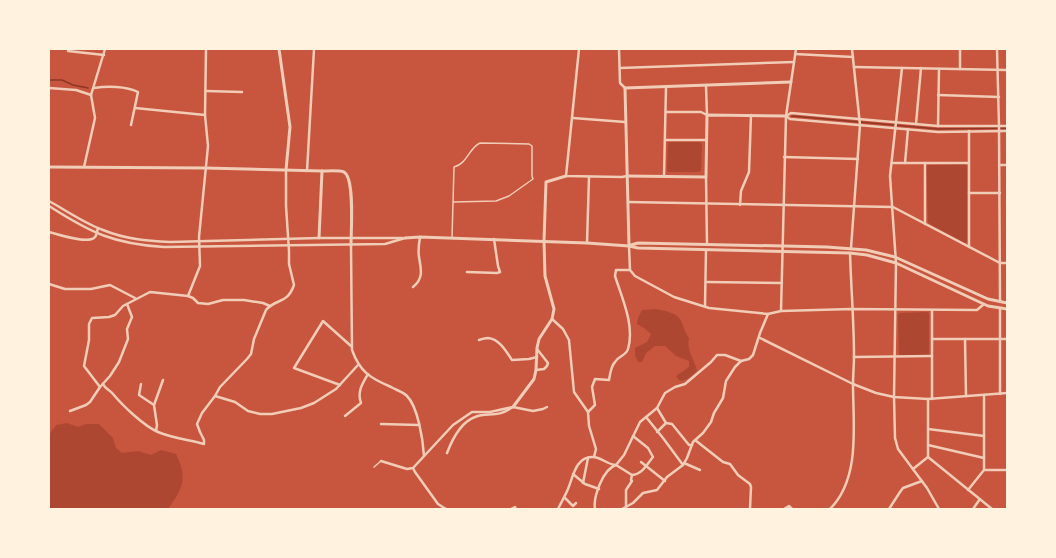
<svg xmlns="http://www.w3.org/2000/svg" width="1056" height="558" viewBox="0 0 1056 558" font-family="Poppins,sans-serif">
	<rect width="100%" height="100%" fill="#c8553d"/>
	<!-- green -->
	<g fill="#ae4732">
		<path d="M668 142H700L702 144 701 170 699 172H668L667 170Z"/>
		<path d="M965 164 967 166V242L965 243 928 223 926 166 928 165Z"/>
		<path d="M656 309C664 311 677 312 681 321 684 327 685 333 689 338 686 350 694 358 697 371L690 377 683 381 679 380 676 376 689 367V361L676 356 665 346H655L646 353 642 362H638L635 355V348L647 342 651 334 644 328 637 324 638 318 642 310Z"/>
		<path d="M928 312 929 314V355L899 356 898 315 900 313Z"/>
		<path d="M67 423 78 427 86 424H99L113 438 116 448 122 453 138 451 151 455 161 450 176 454C188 478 183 488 168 509H49V435L56 425Z"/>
	</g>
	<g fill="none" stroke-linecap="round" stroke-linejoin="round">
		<!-- stream -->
		<g stroke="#8f3625" stroke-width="1.5">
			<path d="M49 80H62L73 85 88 88"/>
			<path d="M792 116 938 129 1007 128"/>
		</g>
		<!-- service -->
		<g stroke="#f1ccb7" stroke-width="1.5">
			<path d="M452 238 454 167C467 164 469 148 480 143L529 144 532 146V176L533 179 509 196 496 201 453 202"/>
			<path d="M374 467 381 461"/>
		</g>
		<!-- minor -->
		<g stroke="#f1ccb7" stroke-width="2.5">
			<path d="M579 49 566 176 622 177 627 176"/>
			<path d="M619 49 620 83 625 88"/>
			<path d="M960 49V69"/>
			<path d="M997 49 999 126 1000 301"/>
			<path d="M68 51 104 55"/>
			<path d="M795 54 853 57"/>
			<path d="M854 67 1007 70"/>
			<path d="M620 68 794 62"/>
			<path d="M902 68 890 176 896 263 894 397 895 438 898 449 927 488 939 509"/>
			<path d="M49 88 76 90 91 95"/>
			<path d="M94 88C107 86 126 86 138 92L131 125"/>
			<path d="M206 91 242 92"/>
			<path d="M938 95 999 97"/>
			<path d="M135 108 205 115"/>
			<path d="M666 112H701L707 115 706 86"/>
			<path d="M786 116 790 119 938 132 1007 131"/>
			<path d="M786 116 791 113 938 126H1007"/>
			<path d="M573 118 625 122"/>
			<path d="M916 124 921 68"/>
			<path d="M938 126 939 69"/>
			<path d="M665 140H706"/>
			<path d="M784 157 858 159"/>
			<path d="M892 163H969"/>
			<path d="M905 163 908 129"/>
			<path d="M999 165H1007"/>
			<path d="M84 167 95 118 91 95 105 49"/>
			<path d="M307 171 314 49"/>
			<path d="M664 176 666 87"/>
			<path d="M706 177 707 244"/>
			<path d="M969 193H1000"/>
			<path d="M49 201C67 211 84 223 103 230 125 239 147 241 170 242L319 238H402"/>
			<path d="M628 202 893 207 1000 263H1007"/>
			<path d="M740 205 741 191 749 172 751 115"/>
			<path d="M49 206C91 233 114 244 164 247L385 244 405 238"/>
			<path d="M925 224V163"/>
			<path d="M49 232C58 234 89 245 95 237 97 235 97 231 98 228"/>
			<path d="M587 243 589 177"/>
			<path d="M351 245 352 350C360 372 370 378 391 387 396 390 403 392 407 396 418 407 423 440 424 456"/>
			<path d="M629 246 630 270 635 276 674 297 709 308 768 314 781 311 851 309 977 310 984 304"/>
			<path d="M969 247V131"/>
			<path d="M851 248 860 125 852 49"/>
			<path d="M467 272 497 273 500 272 498 266 494 239"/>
			<path d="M706 282 782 283"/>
			<path d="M49 284 65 289H91L110 285 135 298"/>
			<path d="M413 287C424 278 421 269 419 257 418 251 419 243 420 237"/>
			<path d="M188 296 200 266 199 237 208 146 205 115 206 49"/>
			<path d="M705 306 706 250"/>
			<path d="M1000 308V394"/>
			<path d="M781 311 786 116 796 49"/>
			<path d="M552 319 563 329 569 340 574 392 588 412 589 426 596 449 594 457"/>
			<path d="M760 338 853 384 876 393 894 397 928 399 1007 393"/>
			<path d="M932 339H1007"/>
			<path d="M965 339 966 396"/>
			<path d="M479 340C482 339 485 338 488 338 500 339 507 353 512 360L529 359 537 357"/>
			<path d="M854 357 932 356"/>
			<path d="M536 370 544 369 547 366 548 363 537 349"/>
			<path d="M103 384C105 389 110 390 113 394 123 406 144 426 158 432 172 438 189 440 204 444V440L200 432 197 424 202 413 215 396 220 387 247 359 251 354 254 339 266 310C276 298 287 305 294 285L289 264V251L286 206V170"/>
			<path d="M141 384 139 395 154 405"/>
			<path d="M340 385 294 368 323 321 351 346"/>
			<path d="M100 387 84 366 89 340V324L92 318 109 317 115 315 123 306 150 292 188 296 193 298 198 303 208 304 223 300H244L263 303 270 306"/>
			<path d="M215 396 235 402 248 411 260 414H272L301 408 314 403 336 389 358 365"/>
			<path d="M928 399V457L992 509"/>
			<path d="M932 399V310"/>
			<path d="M70 411 86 405 90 402 100 387 110 376 119 362 128 339 127 329 132 317 127 304"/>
			<path d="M588 412 595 405 592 387 595 379 609 380C610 374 611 366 615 362 618 356 626 356 628 349 635 326 622 298 615 276L616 270H630"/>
			<path d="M345 416 361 403C357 392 362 384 368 374"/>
			<path d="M646 417 663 438 683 465"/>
			<path d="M666 423 672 424 689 445H692"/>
			<path d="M381 424 419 425"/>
			<path d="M928 429 984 436"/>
			<path d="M156 431 157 425 154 405 163 380"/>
			<path d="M657 432 666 423 657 408"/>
			<path d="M695 440 723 462 730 464 738 475 750 484 751 487 750 509"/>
			<path d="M928 445 984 458"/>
			<path d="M447 453C452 440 461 422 475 417 487 412 498 418 511 408"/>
			<path d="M381 461 407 469 413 468 453 425 472 412H490L513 407 533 411 543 409 547 407"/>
			<path d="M641 462 665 481"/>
			<path d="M684 463 700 470"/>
			<path d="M413 468 415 472 438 504 446 509"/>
			<path d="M913 469 928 457"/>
			<path d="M984 470H1007"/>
			<path d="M573 474 585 484 599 489"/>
			<path d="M583 483 588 458"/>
			<path d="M968 490 984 470V395"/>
			<path d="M564 497 573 506 576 503"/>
			<path d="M626 506V490L632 481 631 480 632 475"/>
			<path d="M511 509 515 507 516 509"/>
			<path d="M558 509C561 503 565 496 568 489 573 477 576 456 593 457 601 457 608 465 616 465L624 455 640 422 657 408 665 393 675 387 685 384 711 362 717 355H725L741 361"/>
			<path d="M595 509C593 497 603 469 616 465L632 475C643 474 647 464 653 457L648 448 633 436"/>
			<path d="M622 509 633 503 643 493 657 490 667 477 683 465 687 458 693 442 703 433 711 422 714 413 723 398 726 381 735 367 741 361 749 359 753 355 760 333 768 314"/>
			<path d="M784 509 789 506 792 509"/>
			<path d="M830 509C861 478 853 424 853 384 853 375 854 366 854 356 854 322 851 287 850 253"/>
			<path d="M889 509 900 492 903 488 922 481"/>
			<path d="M973 509 980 499"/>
		</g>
		<!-- tertiary -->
		<g stroke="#f1ccb7" stroke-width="3">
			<path d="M279 49 290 127 286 170"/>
			<path d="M49 167 205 168 322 171 319 238"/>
			<path d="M322 171C328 171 339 170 344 172 355 178 351 231 351 245"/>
			<path d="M627 176 706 177 707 115 786 116"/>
			<path d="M405 238 420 237 587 243 629 246 638 248 850 253 867 255 896 263 988 306 1007 309"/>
			<path d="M631 245 638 243 827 247 866 250 895 257 988 299 1007 303"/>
			<path d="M629 246 625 88 791 82"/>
			<path d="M513 407 534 379 536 370 537 348 539 339 552 319 554 309 545 276 544 241 546 182 566 176"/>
		</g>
	</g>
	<!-- border -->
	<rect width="1056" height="558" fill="none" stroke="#fff3e0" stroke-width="100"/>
</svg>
